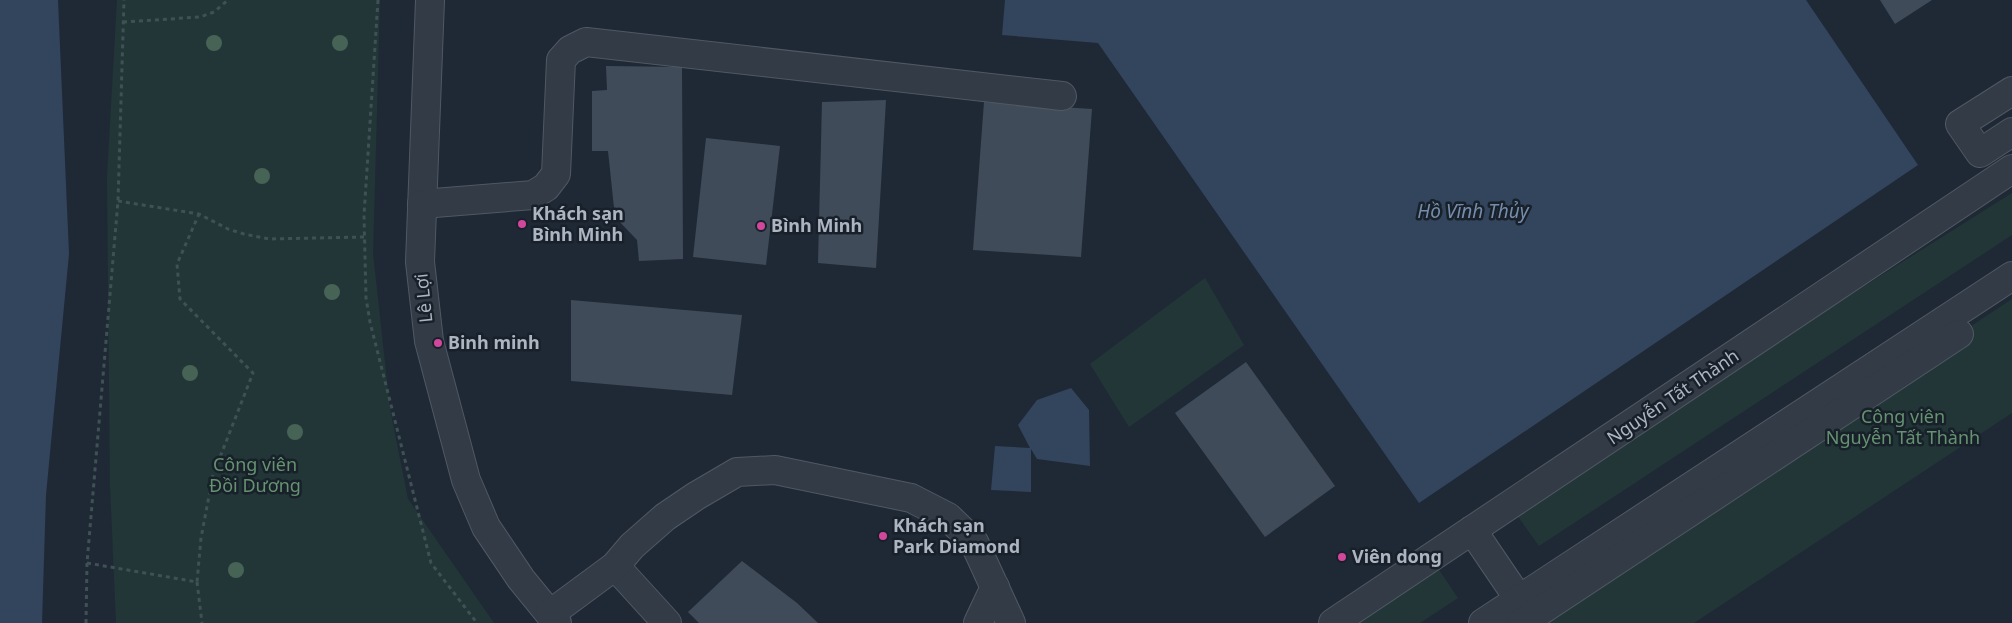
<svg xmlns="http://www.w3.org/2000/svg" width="2012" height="623" viewBox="0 0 2012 623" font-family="'Noto Sans',sans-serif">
	<rect width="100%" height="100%" fill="#1f2935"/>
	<!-- green -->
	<g fill="#223637">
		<path d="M117 0H380L373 253 390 409 408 499 494 623H116L110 484 107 177Z"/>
		<path d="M2012 193V235L1539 546 1512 508Z"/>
		<path d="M1205 278 1244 345 1129 427 1090 364Z"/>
		<path d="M2012 299V413L1694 623H1521Z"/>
		<path d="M1435 564 1458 598 1420 623H1345Z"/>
	</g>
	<!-- water -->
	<g fill="#33445d">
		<path d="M0 0H58L69 254 46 495 42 623H0Z"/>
		<path d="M1005 0H1806L1918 165 1419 503 1098 43 1002 35Z"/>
		<path d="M1071 388 1089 410 1090 466 1037 459 1031 449V492L991 490 995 446 1030 448 1018 425 1037 400Z"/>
	</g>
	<!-- building -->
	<g fill="#404b5a">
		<path d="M1880 0H1932L1895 24Z"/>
		<path d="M606 66 682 67 683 259 639 261 637 240 615 217 608 151H592V91L607 90Z"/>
		<path d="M886 100 876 268 818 263 822 102Z"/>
		<path d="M984 102 1092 109 1081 257 973 250Z"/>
		<path d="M706 138 780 146 766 265 693 257Z"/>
		<path d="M571 300 742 315 732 395 571 381Z"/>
		<path d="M1246 362 1335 486 1265 537 1175 413Z"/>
		<path d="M742 561 797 603 818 623H699L688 612Z"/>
	</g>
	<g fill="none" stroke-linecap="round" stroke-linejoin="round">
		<!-- minor casing -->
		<g stroke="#505864" stroke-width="30">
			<g id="minor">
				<path d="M430 0 420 262 429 341 466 480 486 527 521 579 557 623"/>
				<path d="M2012 91 1960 124 1980 153 2012 132"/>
				<path d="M422 204 533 195 546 187 556 174 561 60 570 50 586 42 1062 96"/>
				<path d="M1472 530 1529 614"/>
				<path d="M615 566 667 623"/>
				<path d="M550 614 615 566 632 546 665 517 696 496 737 472 775 470 911 498 948 517 974 542 1011 623"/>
				<path d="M978 623 995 587"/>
				<path d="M1333 623 2012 169"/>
				<path d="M1483 623 2012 276"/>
				<path d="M1522 623 1959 334"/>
			</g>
		</g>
		<!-- path -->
		<g stroke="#3f5154" stroke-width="3" stroke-dasharray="4 4" stroke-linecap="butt">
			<path d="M378 0 364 215 366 298 370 322 431 563 477 623"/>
			<path d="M123 22 200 17 214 12 228 0"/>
			<path d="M118 201 199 214 228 229 244 234 269 239 365 237"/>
			<path d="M87 563 197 582 201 538 213 475 253 373 180 299 177 264 199 214"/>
			<path d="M197 582 202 623"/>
			<path d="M86 623 87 563 118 201 124 0"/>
		</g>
		<!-- minor -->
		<use href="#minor" stroke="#333b46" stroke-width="28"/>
	</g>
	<!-- trees -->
	<g fill="#466355">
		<circle cx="214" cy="43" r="8"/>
		<circle cx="340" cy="43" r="8"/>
		<circle cx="262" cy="176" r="8"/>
		<circle cx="332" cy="292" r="8"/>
		<circle cx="190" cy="373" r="8"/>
		<circle cx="295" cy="432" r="8"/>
		<circle cx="236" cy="570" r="8"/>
	</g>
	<!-- markers -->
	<g fill="#d1479c" stroke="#18202a" stroke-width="2">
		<circle cx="522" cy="224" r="5"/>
		<circle cx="761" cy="226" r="5"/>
		<circle cx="438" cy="343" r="5"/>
		<circle cx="883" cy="536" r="5"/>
		<circle cx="1342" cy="557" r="5"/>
	</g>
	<g text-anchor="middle" stroke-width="5" stroke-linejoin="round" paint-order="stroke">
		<!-- poi labels -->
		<g font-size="18" font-weight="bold" fill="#adb5c3" stroke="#18202a" text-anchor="start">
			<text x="532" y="220">Khách sạn<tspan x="532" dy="21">Bình Minh</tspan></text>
			<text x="771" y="232">Bình Minh</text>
			<text x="448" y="349">Binh minh</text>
			<text x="893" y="532">Khách sạn<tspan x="893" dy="21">Park Diamond</tspan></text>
			<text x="1352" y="563">Viên dong</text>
		</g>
		<!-- street labels -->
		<g font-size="18" fill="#adb5c3" stroke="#18202a">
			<text transform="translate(424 298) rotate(-96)" y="6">Lê Lợi</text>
			<text transform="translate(1673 397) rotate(-34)" y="6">Nguyễn Tất Thành</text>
		</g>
		<!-- park labels -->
		<g font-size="18" fill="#659270" stroke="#18202a">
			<text x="1903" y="423">Công viên<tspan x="1903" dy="21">Nguyễn Tất Thành</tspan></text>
			<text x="255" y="471">Công viên<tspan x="255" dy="21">Đồi Dương</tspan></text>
		</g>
		<!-- water labels -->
		<g font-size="19" font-style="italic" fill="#758dab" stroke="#18202a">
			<text x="1473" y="218">Hồ Vĩnh Thủy</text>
		</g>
	</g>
</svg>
